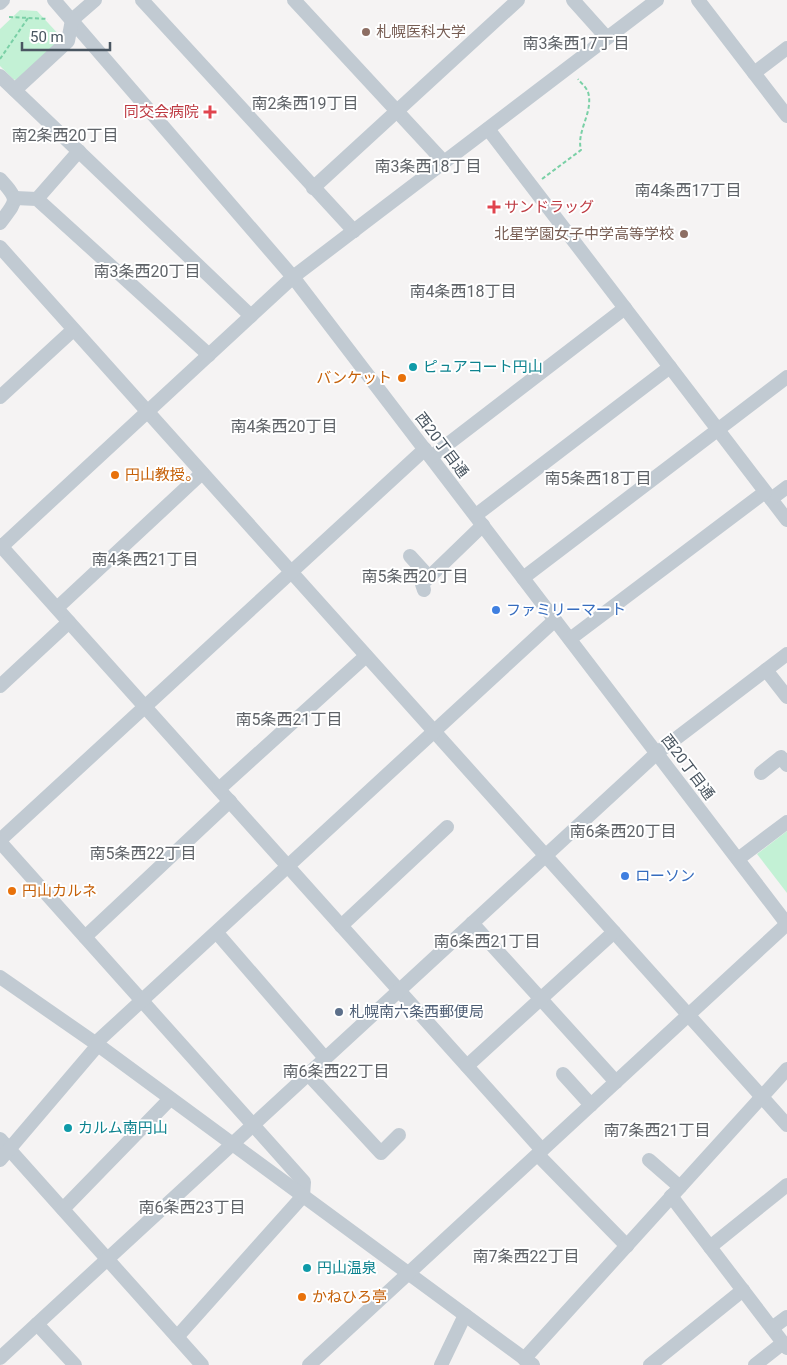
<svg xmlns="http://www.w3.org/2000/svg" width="787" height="1365" viewBox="0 0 787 1365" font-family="Roboto,'Noto Sans JP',sans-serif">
	<rect width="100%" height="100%" fill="#f5f3f3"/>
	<!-- green -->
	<g fill="#c3f1d5">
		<path d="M20 10 37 11 62 38 18 81 13 79 0 66V29Z"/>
		<path d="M787 831V893L757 854Z"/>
	</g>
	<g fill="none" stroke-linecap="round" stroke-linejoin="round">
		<!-- path -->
		<g stroke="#7ad0a6" stroke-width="2" stroke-dasharray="4 2.5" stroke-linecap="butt">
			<path d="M9 17 48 19"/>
			<path d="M0 59 28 18"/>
			<path d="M542 179 581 150C576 131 594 112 588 92 586 87 581 83 578 79"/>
		</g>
		<!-- minor -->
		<g stroke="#c1cad2" stroke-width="14">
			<path d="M54 0 293 277 787 924"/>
			<path d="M142 0 354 231"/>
			<path d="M294 0 444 162"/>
			<path d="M573 0 607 38"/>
			<path d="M698 0 787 116"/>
			<path d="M0 3 3 0"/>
			<path d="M754 73 787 48"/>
			<path d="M0 76 251 316"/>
			<path d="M15 90 68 41 72 20 95 0"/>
			<path d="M488 129 787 520"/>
			<path d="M0 179C20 201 17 200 0 223"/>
			<path d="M313 188 518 0"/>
			<path d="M15 198 37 199 209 355"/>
			<path d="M37 199 79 151"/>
			<path d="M0 247 787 1125"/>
			<path d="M0 397 73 330"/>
			<path d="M431 457 625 308"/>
			<path d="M771 499 787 487"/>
			<path d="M476 515 670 367"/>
			<path d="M0 545 542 1150"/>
			<path d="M0 548 293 277 657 0"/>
			<path d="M410 556 429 577"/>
			<path d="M523 578 787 377"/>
			<path d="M424 590 422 584 483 525"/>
			<path d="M57 608 202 473"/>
			<path d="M570 639 765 492"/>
			<path d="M766 670 787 697"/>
			<path d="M0 686 69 622"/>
			<path d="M761 773 781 757 787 765"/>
			<path d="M219 789 366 656"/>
			<path d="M0 840 425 449"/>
			<path d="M0 842 304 1182 303 1196 177 1337"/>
			<path d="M738 859 787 822"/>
			<path d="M472 923 616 1082"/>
			<path d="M341 926 447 827"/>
			<path d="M217 933 325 1058"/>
			<path d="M85 937 230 801"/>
			<path d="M0 977 98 1045 533 1365"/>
			<path d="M467 1066 614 932"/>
			<path d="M308 1074 381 1153 399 1135"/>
			<path d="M563 1074 591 1105"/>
			<path d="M0 1139 202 1365"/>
			<path d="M538 1155 627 1246"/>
			<path d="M0 1160 98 1045 100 1039 555 620"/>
			<path d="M649 1160 680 1187"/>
			<path d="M671 1196 787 1348"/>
			<path d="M63 1209 170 1099"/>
			<path d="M710 1247 787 1185"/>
			<path d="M37 1324 75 1365"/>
			<path d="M772 1328 787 1317"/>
			<path d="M0 1358 657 753 787 654"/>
			<path d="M524 1359 787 1069"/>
			<path d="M309 1365 787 924"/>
			<path d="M441 1365 465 1315"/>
			<path d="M650 1365 743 1290"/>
			<path d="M755 1365 783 1343"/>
		</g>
	</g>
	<!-- markers -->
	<g fill="#8d6e63" stroke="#fff" stroke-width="2">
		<circle cx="366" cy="32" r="5"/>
		<circle cx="684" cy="234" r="5"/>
	</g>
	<g fill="#e0444e" stroke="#fff" stroke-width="2">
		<path d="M207.5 104.5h5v5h5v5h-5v5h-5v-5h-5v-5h5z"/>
		<path d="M491.5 199.5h5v5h5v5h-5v5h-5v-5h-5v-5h5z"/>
	</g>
	<g fill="#0f9aa8" stroke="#fff" stroke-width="2">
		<circle cx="413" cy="367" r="5"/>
		<circle cx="68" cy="1128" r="5"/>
		<circle cx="307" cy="1268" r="5"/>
	</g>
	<g fill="#e8710a" stroke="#fff" stroke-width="2">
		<circle cx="402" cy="378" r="5"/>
		<circle cx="115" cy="475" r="5"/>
		<circle cx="12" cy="891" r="5"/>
		<circle cx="302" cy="1297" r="5"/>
	</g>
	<g fill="#3f7fe0" stroke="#fff" stroke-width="2">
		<circle cx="496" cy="610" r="5"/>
		<circle cx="625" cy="876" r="5"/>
	</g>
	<circle fill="#5c6f8a" stroke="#fff" stroke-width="2" cx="339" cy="1012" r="5"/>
	<g text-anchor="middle" stroke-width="4" stroke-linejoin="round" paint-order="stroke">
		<!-- education labels -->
		<g font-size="15" fill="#785e54" stroke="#fff" text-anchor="start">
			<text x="376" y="37">札幌医科大学</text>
			<text x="674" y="239" text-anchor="end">北星学園女子中学高等学校</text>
		</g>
		<!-- health labels -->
		<g font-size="15" fill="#be3a42" stroke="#fff" text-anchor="end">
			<text x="199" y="117">同交会病院</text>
			<text x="504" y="212" text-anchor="start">サンドラッグ</text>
		</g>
		<!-- culture labels -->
		<g font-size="15" fill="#0d838f" stroke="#fff" text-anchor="start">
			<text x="423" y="372">ピュアコート円山</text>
			<text x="78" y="1133">カルム南円山</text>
			<text x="317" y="1273">円山温泉</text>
		</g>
		<!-- food labels -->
		<g font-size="15" fill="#c56008" stroke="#fff" text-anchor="start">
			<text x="392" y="383" text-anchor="end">バンケット</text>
			<text x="125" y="480">円山教授。</text>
			<text x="22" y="896">円山カルネ</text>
			<text x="312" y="1302">かねひろ亭</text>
		</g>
		<!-- street labels -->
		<g font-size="15" fill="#4a5661" stroke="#fff">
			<text transform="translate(442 445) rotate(53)" y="5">西20丁目通</text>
			<text transform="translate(688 767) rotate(53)" y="5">西20丁目通</text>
		</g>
		<!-- shop labels -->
		<g font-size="15" fill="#366cbe" stroke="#fff" text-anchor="start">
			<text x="506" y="615">ファミリーマート</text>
			<text x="635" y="881">ローソン</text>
		</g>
		<!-- service labels -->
		<g font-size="15" fill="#4e5e75" stroke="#fff" text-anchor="start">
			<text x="349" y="1017">札幌南六条西郵便局</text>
		</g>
		<!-- neighbourhood labels -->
		<g font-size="16" fill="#5f6368" stroke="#fff">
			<text x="576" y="49">南3条西17丁目</text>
			<text x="305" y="109">南2条西19丁目</text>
			<text x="65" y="141">南2条西20丁目</text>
			<text x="428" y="172">南3条西18丁目</text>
			<text x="688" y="196">南4条西17丁目</text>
			<text x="147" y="277">南3条西20丁目</text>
			<text x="463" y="297">南4条西18丁目</text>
			<text x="284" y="432">南4条西20丁目</text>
			<text x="598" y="484">南5条西18丁目</text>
			<text x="145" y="565">南4条西21丁目</text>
			<text x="415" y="582">南5条西20丁目</text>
			<text x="289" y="725">南5条西21丁目</text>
			<text x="623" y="837">南6条西20丁目</text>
			<text x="143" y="859">南5条西22丁目</text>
			<text x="487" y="947">南6条西21丁目</text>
			<text x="336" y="1077">南6条西22丁目</text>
			<text x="657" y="1136">南7条西21丁目</text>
			<text x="192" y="1213">南6条西23丁目</text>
			<text x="526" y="1262">南7条西22丁目</text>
		</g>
	</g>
	<!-- scale -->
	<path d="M22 42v8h88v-8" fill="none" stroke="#4a5661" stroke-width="2.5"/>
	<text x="30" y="42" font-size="15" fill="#4a5661" stroke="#ffffff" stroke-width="4" paint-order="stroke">50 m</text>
</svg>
